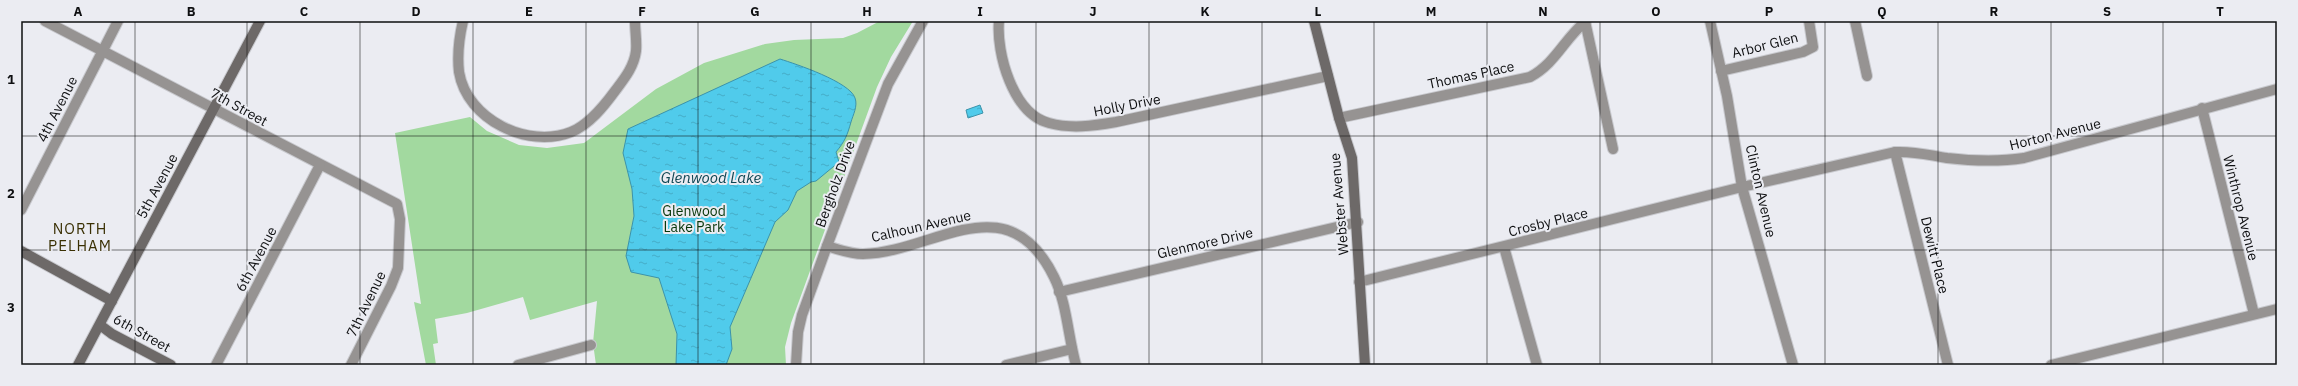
<svg xmlns="http://www.w3.org/2000/svg" width="2298" height="386" viewBox="0 0 2298 386" font-family="'IBM Plex Sans',sans-serif">
	<defs>
		<pattern id="water-ripples" width="26" height="14" patternUnits="userSpaceOnUse"><rect width="26" height="14" fill="#50cbeb"/><path d="M2 4q2-2 4 0t4 0M15 11q2-2 4 0t4 0" fill="none" stroke="#45adc8"/></pattern>
	</defs>
	<rect width="100%" height="100%" fill="#ebecf2"/>
	<!-- green -->
	<path fill="#a2d99f" d="M880 21H913L891 57 877 87 791 323 785 347 786 365H596L593 343 597 301 530 320 523 297 467 313 435 319 438 343 433 344 436 365H426L414 302 421 304 395 133 470 117 487 131 519 145 547 148 584 143 656 89 704 63 765 44 794 40 843 38 857 33Z"/>
	<!-- water -->
	<g fill="url(#water-ripples)" stroke="#3c93aa">
		<path d="M780 59C796 64 850 82 855 98 858 106 853 115 851 122 847 136 845 141 836 152L839 162 816 181 811 182 797 191 788 210 775 222 730 327 732 349 726 365H676L677 334 659 278 631 272 626 256 634 216 632 189 623 153 628 129Z"/>
		<path d="M980 105 983 113 968 118 966 110Z"/>
	</g>
	<g fill="none" stroke-linecap="round" stroke-linejoin="round">
		<!-- street casing -->
		<g stroke="#c8c9ce" stroke-width="12">
			<g id="street">
				<path d="M45 21 397 204 400 219 398 268 391 286 351 365"/>
				<path d="M463 21C459 38 457 54 459 72 467 120 528 149 571 132 589 125 604 106 615 91 624 79 634 67 636 51 637 42 635 31 635 21"/>
				<path d="M999 21C996 53 1013 114 1049 123 1071 129 1093 126 1116 122L1328 76"/>
				<path d="M1585 21 1613 149"/>
				<path d="M1710 21 1727 96 1742 187 1793 365"/>
				<path d="M1855 21 1867 76"/>
				<path d="M1721 71 1803 52 1813 47 1809 21"/>
				<path d="M2202 108 2254 314"/>
				<path d="M1339 118 1530 77C1556 63 1564 39 1586 21"/>
				<path d="M1895 152 1948 365"/>
				<path d="M21 210 118 21"/>
				<path d="M827 246C839 250 851 254 863 254 933 253 1007 181 1054 277 1067 303 1068 337 1076 365"/>
				<path d="M1504 247 1537 365"/>
				<path d="M1359 282 1742 187 1895 152C1915 151 1928 155 1947 158 1973 161 1998 162 2024 158L2277 89"/>
				<path d="M1059 292 1358 222"/>
				<path d="M216 365 320 165"/>
				<path d="M518 365 591 345"/>
				<path d="M796 365 798 332 802 315 827 246 888 84 923 21"/>
				<path d="M1006 365 1072 349"/>
				<path d="M2051 365 2277 309"/>
			</g>
		</g>
		<!-- secondary casing -->
		<g stroke="#c8c9ce" stroke-width="12">
			<g id="secondary">
				<path d="M1314 21 1339 118 1352 158 1365 365"/>
				<path d="M21 251 112 301"/>
				<path d="M100 325 112 334 171 365"/>
				<path d="M78 365 260 21"/>
			</g>
		</g>
		<!-- street -->
		<use href="#street" stroke="#969392" stroke-width="10"/>
		<!-- secondary -->
		<use href="#secondary" stroke="#6d6968" stroke-width="10"/>
	</g>
	<!-- grid -->
	<path fill="none" stroke="#0e0f11" stroke-width="1" stroke-opacity="0.55" d="M135 21V365M247 21V365M360 21V365M473 21V365M586 21V365M698 21V365M811 21V365M924 21V365M1036 21V365M1149 21V365M1262 21V365M1374 21V365M1487 21V365M1600 21V365M1712 21V365M1825 21V365M1938 21V365M2051 21V365M2163 21V365M21 136H2277M21 250H2277"/>
	<g text-anchor="middle" stroke-width="4" stroke-linejoin="round" paint-order="stroke">
		<!-- street labels -->
		<g font-size="14" fill="#0e0f11" stroke="#ebecf2">
			<text transform="translate(1765 45) rotate(-14)" y="5">Arbor Glen</text>
			<text transform="translate(1471 75) rotate(-12)" y="5">Thomas Place</text>
			<text transform="translate(1127 105) rotate(-11)" y="5">Holly Drive</text>
			<text transform="translate(239 107) rotate(29)" y="5">7th Street</text>
			<text transform="translate(57 109) rotate(-63)" y="5">4th Avenue</text>
			<text transform="translate(2055 134) rotate(-14)" y="5">Horton Avenue</text>
			<text transform="translate(835 184) rotate(-70)" y="5">Bergholz Drive</text>
			<text transform="translate(157 186) rotate(-62)" y="5">5th Avenue</text>
			<text transform="translate(1761 191) rotate(77)" y="5">Clinton Avenue</text>
			<text transform="translate(1339 204) rotate(-95)" y="5">Webster Avenue</text>
			<text transform="translate(2241 208) rotate(76)" y="5">Winthrop Avenue</text>
			<text transform="translate(1548 222) rotate(-14)" y="5">Crosby Place</text>
			<text transform="translate(921 226) rotate(-13)" y="5">Calhoun Avenue</text>
			<text transform="translate(1205 243) rotate(-13)" y="5">Glenmore Drive</text>
			<text transform="translate(1935 255) rotate(76)" y="5">Dewitt Place</text>
			<text transform="translate(256 259) rotate(-62)" y="5">6th Avenue</text>
			<text transform="translate(366 304) rotate(-64)" y="5">7th Avenue</text>
			<text transform="translate(142 333) rotate(29)" y="5">6th Street</text>
		</g>
		<!-- park labels -->
		<g font-size="14" fill="#063609" stroke="#ebecf2">
			<text x="694" y="216">Glenwood<tspan x="694" dy="16">Lake Park</tspan></text>
		</g>
		<!-- water labels -->
		<g font-size="15" font-style="italic" fill="#0f4653" stroke="#ebecf2">
			<text x="711" y="183">Glenwood Lake</text>
		</g>
		<!-- neighbourhood labels -->
		<g font-size="15" letter-spacing="1" fill="#3a3004" stroke="#ebecf2">
			<text x="80" y="234">NORTH<tspan x="80" dy="17">PELHAM</tspan></text>
		</g>
	</g>
	<!-- border -->
	<rect width="2298" height="386" fill="none" stroke="#ebecf2" stroke-width="44"/>
	<rect x="22" y="22" width="2254" height="342" fill="none" stroke="#0e0f11" stroke-width="1.5"/>
	<g font-size="13" text-anchor="middle" font-weight="bold" fill="#0e0f11">
		<text x="78" y="16">A</text>
		<text x="191" y="16">B</text>
		<text x="304" y="16">C</text>
		<text x="416" y="16">D</text>
		<text x="529" y="16">E</text>
		<text x="642" y="16">F</text>
		<text x="755" y="16">G</text>
		<text x="867" y="16">H</text>
		<text x="980" y="16">I</text>
		<text x="1093" y="16">J</text>
		<text x="1205" y="16">K</text>
		<text x="1318" y="16">L</text>
		<text x="1431" y="16">M</text>
		<text x="1543" y="16">N</text>
		<text x="1656" y="16">O</text>
		<text x="1769" y="16">P</text>
		<text x="1882" y="16">Q</text>
		<text x="1994" y="16">R</text>
		<text x="2107" y="16">S</text>
		<text x="2220" y="16">T</text>
		<text x="11" y="84">1</text>
		<text x="11" y="198">2</text>
		<text x="11" y="312">3</text>
	</g>
</svg>
